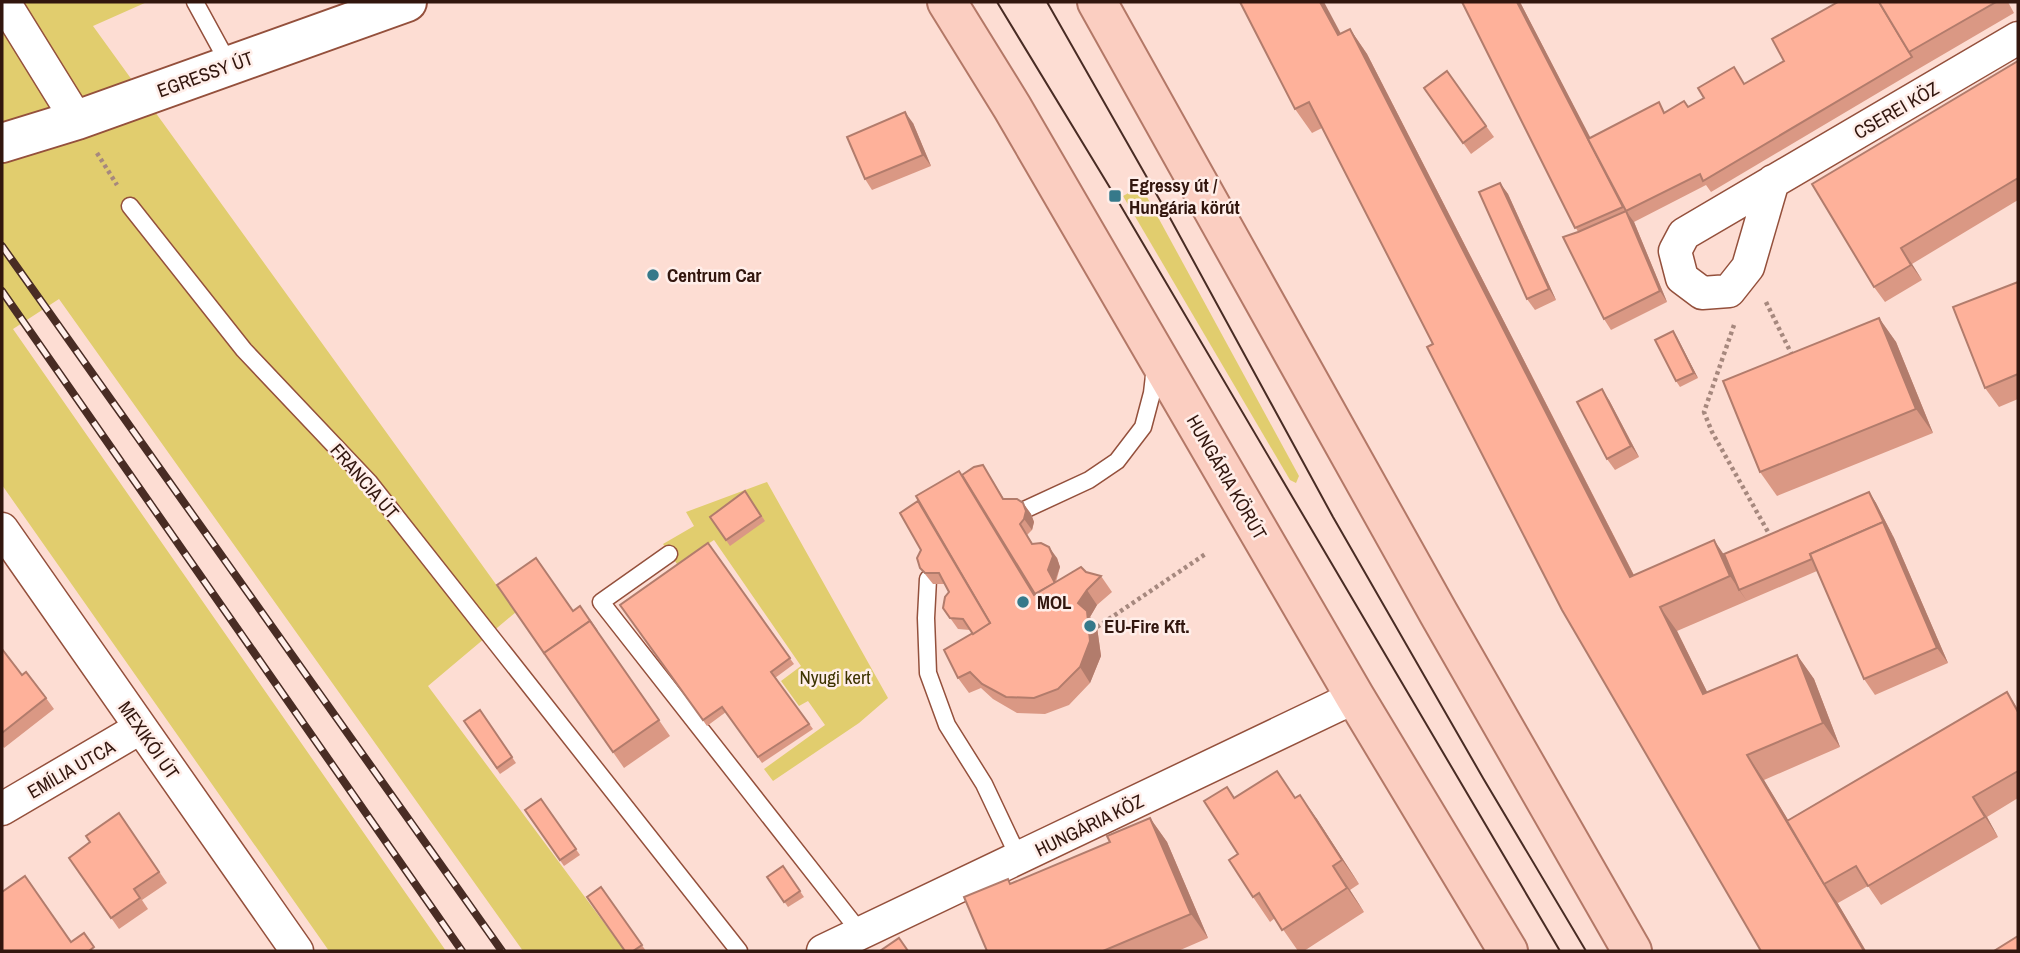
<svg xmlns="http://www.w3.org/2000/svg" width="2020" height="953" viewBox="0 0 2020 953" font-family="'Archivo Narrow',sans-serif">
	<rect width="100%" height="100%" fill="#fdddd3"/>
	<!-- green -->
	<g fill="#e1cd6e">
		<path d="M2 2H147L93 26 516 612 428 686 625 951H523L59 299 13 329 446 951H329L2 485Z"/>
		<path d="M1141 186 1299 476 1296 483 1290 480 1123 196Z"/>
		<path d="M767 482 888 698 859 723 773 781 764 769 825 725 808 701 799 706 781 681 801 666 714 540 677 564 663 544 694 526 686 512Z"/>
	</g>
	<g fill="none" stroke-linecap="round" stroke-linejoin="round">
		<!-- service casing -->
		<g stroke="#94503c" stroke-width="19">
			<g id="service">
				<path d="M195 2 230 66"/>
				<path d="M130 206 244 350 369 482 739 951"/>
				<path d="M1009 517 1089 480 1117 461 1143 427 1152 393 1155 367"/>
				<path d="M669 554 601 602 860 932"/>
				<path d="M942 563 928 579 926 618 928 673 947 725 984 784 1019 858"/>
			</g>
		</g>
		<!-- minor casing -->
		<g stroke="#94503c" stroke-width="35">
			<g id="minor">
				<path d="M4 2 77 120"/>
				<path d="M1773 181 1748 267 1729 291 1702 293 1682 278 1675 251 1684 234 2018 38"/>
				<path d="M2 529 297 951"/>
				<path d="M2 809 140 728"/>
				<path d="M823 951 1355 697"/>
			</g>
		</g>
		<!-- tertiary casing -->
		<g stroke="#94503c" stroke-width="42">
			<path id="tertiary" d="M2 143 77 120 407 2"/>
		</g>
		<!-- primary casing -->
		<g stroke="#b37867" stroke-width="42">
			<g id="primary">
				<path d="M947 2 1012 107 1355 697 1508 951"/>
				<path d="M1097 2 1439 614 1632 951"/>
			</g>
		</g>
		<!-- path -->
		<g stroke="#a6887e" stroke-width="4.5" stroke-dasharray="3.5 3.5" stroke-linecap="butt">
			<path d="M97 153 117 185"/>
			<path d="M1766 302 1793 357"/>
			<path d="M1734 325 1704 412 1712 432 1772 539"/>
			<path d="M1097 627 1207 553"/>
		</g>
		<!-- service -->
		<use href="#service" stroke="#fff" stroke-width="16"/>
		<!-- minor -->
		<use href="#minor" stroke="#fff" stroke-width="32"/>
		<!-- tertiary -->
		<use href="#tertiary" stroke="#fff" stroke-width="38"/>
		<!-- primary -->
		<use href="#primary" stroke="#fbcec1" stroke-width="38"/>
		<!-- tram -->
		<g stroke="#492c24" stroke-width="2">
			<path d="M997 2 1115 196 1560 951"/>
			<path d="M1047 2 1170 218 1333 517 1483 778 1586 951"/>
		</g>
		<!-- rail casing -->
		<g stroke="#492c24" stroke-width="8">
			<g id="rail">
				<path d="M2 246 502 951"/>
				<path d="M2 291 462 951"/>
			</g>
		</g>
		<!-- rail -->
		<use href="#rail" stroke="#ffeee9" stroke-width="5" stroke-dasharray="16" stroke-linecap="butt"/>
	</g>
	<!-- wall -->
	<g fill="#da9884">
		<path d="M1462 2H1520L1590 138 1666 112 1688 107 1745 84 1784 61 1838 2H2008L2014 13 1920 68 1711 192 1706 185 1634 222 1667 302 1611 330 1604 319 1578 232Z"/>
		<path d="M1350 29 1367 54 1634 575 1724 554 1869 492 1876 503 1894 538 1948 663 1875 695 1864 679 1817 571 1677 631 1707 692 1797 655 1814 679 1840 747 1764 780 1788 820 2007 692 2018 709V798L1987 817 1998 837 1881 905 1868 886 1838 903 1837 902 1866 951 1433 344 1322 128 1312 133 1295 109 1341 34Z"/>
		<path d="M2018 61V200L1912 264 1922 280 1885 302 1874 287Z"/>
		<path d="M1447 71 1494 137 1471 154 1424 88Z"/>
		<path d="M913 123 931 166 872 190 865 179Z"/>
		<path d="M1500 183 1508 194 1556 300 1535 310 1527 299Z"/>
		<path d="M2018 282V399L1999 407 1985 388Z"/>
		<path d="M1879 318 1896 342 1933 433 1777 496 1760 472Z"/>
		<path d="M1673 331 1698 378 1680 387 1676 381Z"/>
		<path d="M1609 400 1639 457 1615 470 1607 459Z"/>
		<path d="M962 475 990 476 1004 499 1023 503 1031 514 1034 522 1032 530 1027 535 1033 544 1057 558 1060 567 1056 582 1086 572 1101 576 1112 592 1097 605 1090 617 1097 627 1101 656 1090 683 1069 705 1045 714 1017 713 993 699 981 688 969 693 958 678 973 634 970 630 958 629 943 608 949 592 945 584H933L920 568Z"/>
		<path d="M745 491 765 521 730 546 710 517Z"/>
		<path d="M708 543 794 664 775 678 813 729 762 763 726 712 707 726 620 605Z"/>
		<path d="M497 585 573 611 580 606 670 736 624 768Z"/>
		<path d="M2 649 22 675 46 698 54 709 4 748 2 745Z"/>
		<path d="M480 710 516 763 500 774 464 721Z"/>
		<path d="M1235 797H1296L1317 819 1359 884 1350 890 1364 912 1304 951H1298L1275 918 1270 922 1253 897 1238 854Z"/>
		<path d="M541 799 580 855 564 866 525 810Z"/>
		<path d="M119 813 167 883 142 900 148 909 119 929 69 858 90 842Z"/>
		<path d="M1150 818 1167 842 1208 938 1178 951H987L1008 879 1011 884 1110 842Z"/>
		<path d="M783 866 804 897 788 907 767 877Z"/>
		<path d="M601 887 646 951H625Z"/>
	</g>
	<!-- shaded-wall -->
	<g fill="#b27c6c">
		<path d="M1320 2H1324L1355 60 1338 35Z"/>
		<path d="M1517 2H1520L1628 210 1626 211 1623 207Z"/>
		<path d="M1350 29 1367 54 1647 601 1630 577Z"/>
		<path d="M905 112 913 123 931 166 923 155Z"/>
		<path d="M1500 183 1508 194 1556 300 1549 289Z"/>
		<path d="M1626 211 1634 222 1667 302 1660 291Z"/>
		<path d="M1901 248 1912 264 1922 280 1911 265Z"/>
		<path d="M1879 318 1896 342 1933 433 1916 409Z"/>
		<path d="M1673 331 1677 337 1698 378 1694 373Z"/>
		<path d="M1602 389 1609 400 1639 457 1631 446Z"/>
		<path d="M1869 492 1876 503 1894 538 1886 527Z"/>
		<path d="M1023 503 1031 514 1034 522 1032 530 1024 519Z"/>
		<path d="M1883 522 1894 538 1948 663 1937 648Z"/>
		<path d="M1714 540 1731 565 1739 590 1747 601 1730 576Z"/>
		<path d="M1049 547 1057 558 1060 567 1055 581 1065 598 1048 570Z"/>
		<path d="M1087 590 1097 605 1090 617 1097 627 1101 656 1090 683 1080 667 1078 603Z"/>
		<path d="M1660 607 1677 631 1720 718 1703 694Z"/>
		<path d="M1797 655 1814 679 1840 747 1823 723Z"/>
		<path d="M1747 755 1764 780 1826 883 1824 884 1837 902 1866 951H1864Z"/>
		<path d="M1300 795 1317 819 1359 884 1342 860Z"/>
		<path d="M1973 797 1987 817 1998 837 1985 817Z"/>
		<path d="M1150 818 1167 842 1208 938 1191 914Z"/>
		<path d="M1333 866 1350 890 1364 912 1347 888Z"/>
	</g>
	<!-- building -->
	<g fill="#feb19a" stroke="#b27c6c" stroke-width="2">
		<path d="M1240 2H1320L1338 35 1350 29 1630 577 1714 540 1730 576 1660 607 1703 694 1797 655 1823 723 1747 755 1864 951H1761L1562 610 1427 347 1433 344 1309 102 1295 109Z"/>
		<path d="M1462 2H1517L1623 207 1575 228Z"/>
		<path d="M1838 2H1879L1912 57 1703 181 1700 174 1626 211 1588 139 1659 102 1664 113 1684 101 1688 107 1704 98 1698 88 1734 67 1744 84 1784 61 1772 39Z"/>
		<path d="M1879 2H1996L1909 52Z"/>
		<path d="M2018 61V178L1901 248 1911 265 1874 287 1812 184Z"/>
		<path d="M1447 71 1486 126 1463 143 1424 88Z"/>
		<path d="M905 112 923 155 865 179 847 137Z"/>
		<path d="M1500 183 1549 289 1527 299 1479 192Z"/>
		<path d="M1626 211 1660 291 1604 319 1563 237 1578 232Z"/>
		<path d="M2018 282V374L1985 388 1953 307Z"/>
		<path d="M1879 318 1916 409 1760 472 1723 381Z"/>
		<path d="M1673 331 1694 373 1676 381 1655 340Z"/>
		<path d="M1602 389 1631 446 1607 459 1577 402Z"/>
		<path d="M983 465 1003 499H1017L1023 503 1026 511 1024 519 1020 524 1032 544 1041 543 1049 547 1053 556 1048 570 1055 583 1035 594 962 475 974 467Z"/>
		<path d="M959 471 1034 595 1081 567 1086 572 1101 576 1087 590 1078 603 1087 611 1090 641 1080 667 1058 689 1034 698 1006 697 982 684 970 672 958 678 944 650 990 623 916 496Z"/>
		<path d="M745 491 761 516 726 540 710 517Z"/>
		<path d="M1869 492 1886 527 1883 522 1810 554 1812 559 1739 590 1724 554Z"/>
		<path d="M918 501 990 623 973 634 963 619 950 618 943 608 945 597 949 592 939 573H925L920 568 917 558 921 550 900 513Z"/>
		<path d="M1883 522 1937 648 1864 679 1810 554Z"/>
		<path d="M708 543 790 658 771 672 809 724 758 757 722 707 703 720 620 605Z"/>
		<path d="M536 558 573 611 580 606 597 631 590 621 544 653 497 585Z"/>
		<path d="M590 621 659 720 613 752 544 653Z"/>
		<path d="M2 649 22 675 26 672 46 698 2 733Z"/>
		<path d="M2007 692 2018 712V771L1973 797 1985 817 1868 886 1856 866 1824 884 1787 821Z"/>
		<path d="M480 710 512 757 497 768 464 721Z"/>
		<path d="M1277 771 1295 798 1300 795 1342 860 1333 866 1347 888 1282 930 1259 893 1253 897 1229 860 1238 854 1204 801 1227 787 1234 798Z"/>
		<path d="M541 799 576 849 560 860 525 810Z"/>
		<path d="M119 813 159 872 134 889 140 898 111 918 69 858 90 842 86 836Z"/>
		<path d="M1150 818 1191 914 1103 951H987L964 897 1008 879 1010 884 1110 842 1107 836Z"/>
		<path d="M783 866 800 891 784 902 767 877Z"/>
		<path d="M25 876 71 942 84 933 94 947 89 951H2V892Z"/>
		<path d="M601 887 642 945 633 951H625L587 897Z"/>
		<path d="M2018 936V951H1994Z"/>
		<path d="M899 938 908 951H880Z"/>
	</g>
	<!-- markers -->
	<g fill="#36798a" stroke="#ffeee9" stroke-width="2.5">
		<rect x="1108" y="189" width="14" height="14" rx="3.5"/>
		<circle cx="653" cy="275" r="7"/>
		<circle cx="1023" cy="602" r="7"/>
		<circle cx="1090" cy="626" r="7"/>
	</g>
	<g text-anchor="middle" stroke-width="5" stroke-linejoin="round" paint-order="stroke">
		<!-- street labels -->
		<g font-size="19" fill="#32160e" stroke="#ffeee9">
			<text transform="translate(205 74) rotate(-20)" y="7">EGRESSY ÚT</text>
			<text transform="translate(1896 110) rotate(-30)" y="7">CSEREI KÖZ</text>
			<text transform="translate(1227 477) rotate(60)" y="7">HUNGÁRIA KÖRÚT</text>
			<text transform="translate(365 481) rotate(49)" y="7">FRANCIA ÚT</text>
			<text transform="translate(149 740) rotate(55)" y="7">MEXIKÓI ÚT</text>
			<text transform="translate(71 769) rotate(-30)" y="7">EMÍLIA UTCA</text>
			<text transform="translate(1089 825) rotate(-26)" y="7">HUNGÁRIA KÖZ</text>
		</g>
		<!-- poi labels -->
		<g font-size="19" font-weight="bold" fill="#32160e" stroke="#ffeee9" text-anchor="start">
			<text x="1129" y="192">Egressy út /<tspan x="1129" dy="22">Hungária körút</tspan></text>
			<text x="667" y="282">Centrum Car</text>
			<text x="1037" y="609">MOL</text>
			<text x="1104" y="633">EU-Fire Kft.</text>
		</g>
		<!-- park labels -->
		<g font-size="19" fill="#3e3400" stroke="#ffeee9">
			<text x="835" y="684">Nyugi kert</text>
		</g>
	</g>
	<!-- border -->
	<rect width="2020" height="953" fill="none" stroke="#32160e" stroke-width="7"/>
</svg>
